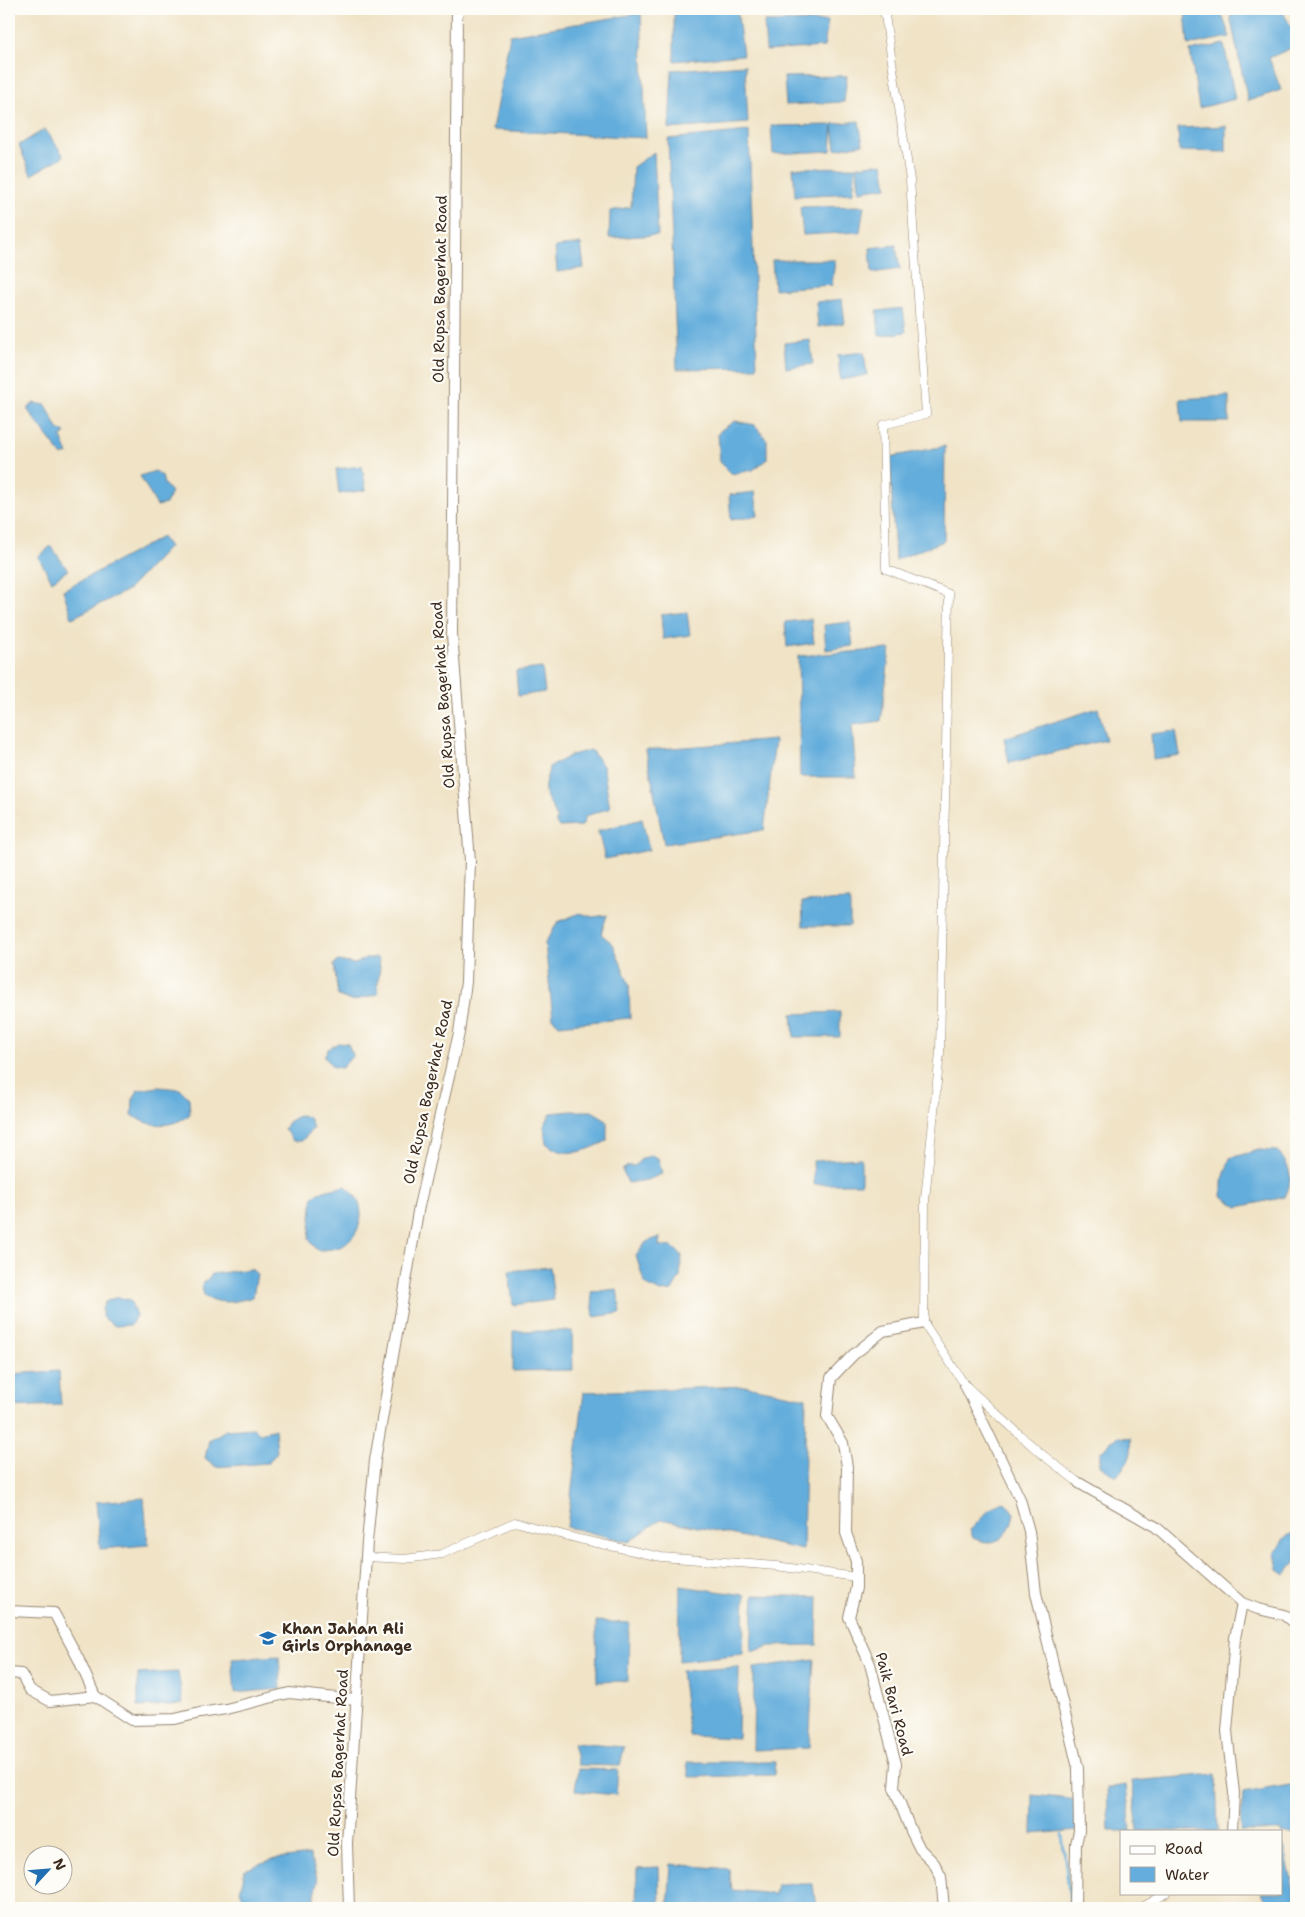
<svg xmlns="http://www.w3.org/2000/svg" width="1305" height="1917" viewBox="0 0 1305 1917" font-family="'Shantell Sans',sans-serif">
	<rect width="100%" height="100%" fill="#fdfcf7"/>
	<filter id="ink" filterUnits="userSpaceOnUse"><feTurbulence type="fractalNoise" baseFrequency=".02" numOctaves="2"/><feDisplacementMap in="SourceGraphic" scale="10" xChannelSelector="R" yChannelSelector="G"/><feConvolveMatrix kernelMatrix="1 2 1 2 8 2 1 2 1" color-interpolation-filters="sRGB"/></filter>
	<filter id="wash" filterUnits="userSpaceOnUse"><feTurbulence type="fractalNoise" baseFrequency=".0096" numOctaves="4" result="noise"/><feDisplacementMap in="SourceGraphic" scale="20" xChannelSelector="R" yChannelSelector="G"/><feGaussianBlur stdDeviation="1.12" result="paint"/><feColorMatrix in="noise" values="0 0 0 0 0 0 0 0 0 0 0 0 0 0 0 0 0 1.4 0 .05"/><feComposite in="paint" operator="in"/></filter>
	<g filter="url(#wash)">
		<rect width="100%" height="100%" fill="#f0e3c6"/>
		<!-- water -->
		<g fill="#64addc" stroke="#506c7d">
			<path d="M674 9H737L743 55 674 61Z"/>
			<path d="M1203 9H1220L1230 37 1188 45 1185 11Z"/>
			<path d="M1242 9H1281L1296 35V46L1269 58 1281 90 1248 101 1230 16Z"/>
			<path d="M641 13 646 138 492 130 510 35Z"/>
			<path d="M828 21 824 47 766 51 764 22Z"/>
			<path d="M1224 44 1235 99 1199 108 1190 51Z"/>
			<path d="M745 65 748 123 669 129 672 70Z"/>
			<path d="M847 76 844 102 786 105 784 77Z"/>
			<path d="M859 121 863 144 836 149 833 126 831 151 773 154 771 126 833 125V124Z"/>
			<path d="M1226 126V152L1179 151 1178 128Z"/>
			<path d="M45 129 64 156 31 175 19 145Z"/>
			<path d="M749 131 757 368 677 369 668 139Z"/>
			<path d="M654 152 658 235 609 238 610 211 631 207 633 167Z"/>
			<path d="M883 163 887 187 859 191 857 166Z"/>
			<path d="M856 167 853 193 795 196 793 168Z"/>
			<path d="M864 206 860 232 803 235 800 207Z"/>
			<path d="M581 244 584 268 557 272 555 247Z"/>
			<path d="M896 245 900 269 872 273 870 248Z"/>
			<path d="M772 260H835L832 285 774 289Z"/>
			<path d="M842 299 845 323 818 327 816 302Z"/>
			<path d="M903 308 906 332 879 336 877 311Z"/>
			<path d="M810 340 813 364 786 368 784 343Z"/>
			<path d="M864 352 867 375 840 380 838 355Z"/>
			<path d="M1229 396V422H1182L1180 399Z"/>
			<path d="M34 403 46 405 58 429 65 432V434L61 437 68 454 62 456 27 409Z"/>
			<path d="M735 421 755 425 767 440V459L753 470 732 474 720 462 718 434 721 430Z"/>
			<path d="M945 446 944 541 895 560 890 457Z"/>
			<path d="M362 466 366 490 339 494 336 469Z"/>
			<path d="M155 471 162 476 164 484 171 492 166 504 157 506 140 476Z"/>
			<path d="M755 492 758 516 731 520 729 495Z"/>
			<path d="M162 537 169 547 128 590 72 618 63 590Z"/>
			<path d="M51 546 68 570 52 581 38 557Z"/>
			<path d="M687 612 690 635 663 639 661 615Z"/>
			<path d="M811 619 814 643 787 647 785 622Z"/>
			<path d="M850 622 853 646 826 650 824 625Z"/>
			<path d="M890 649 881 721 852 725 856 777H800L798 656Z"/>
			<path d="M542 668 545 692 518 696 516 671Z"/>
			<path d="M1098 708 1106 740 1009 763 1004 738Z"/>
			<path d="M1176 731 1180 755 1153 759 1151 734Z"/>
			<path d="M775 740 764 830 664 844 646 750Z"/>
			<path d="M591 750 603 766 610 808 586 816 582 826 559 827 556 824C558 811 547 803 545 791 543 784 549 774 549 767L571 755Z"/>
			<path d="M642 819 649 850 605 859 598 831Z"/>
			<path d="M850 900V926H803L802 902Z"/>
			<path d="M580 913 593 917 607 915 601 934 613 944 629 984 630 1018 559 1025 553 1019 545 943 558 922Z"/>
			<path d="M365 958H378C383 971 376 979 378 994L352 1001 338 996 334 964 338 961 355 964Z"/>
			<path d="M840 1012V1037H794L792 1014Z"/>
			<path d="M338 1043 348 1044 353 1055 342 1068 333 1067 324 1056 328 1049Z"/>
			<path d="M158 1087 180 1089 189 1098 190 1114C174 1128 149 1128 132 1115L133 1099 138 1090Z"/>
			<path d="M572 1111H592L607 1120V1141C586 1151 566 1160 546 1143L544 1126 551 1113Z"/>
			<path d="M298 1116 309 1117 313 1128 302 1141H293L284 1129 288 1122Z"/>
			<path d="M1259 1150 1278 1151C1291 1169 1294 1177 1285 1197L1238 1207 1222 1196V1182L1230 1158Z"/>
			<path d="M651 1155 658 1158 662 1174 647 1180 628 1183 622 1170 628 1166H635L640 1160Z"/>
			<path d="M861 1158V1184H814L813 1161Z"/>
			<path d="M345 1186C366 1200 366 1227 347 1243 340 1249 326 1250 317 1250L309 1239 313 1196 324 1191Z"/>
			<path d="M660 1237 659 1246 672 1247 682 1255 680 1277 672 1291 660 1292 645 1284 636 1256 646 1242Z"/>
			<path d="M550 1267 554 1300 513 1305 509 1271Z"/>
			<path d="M251 1269 257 1274 253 1297C234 1302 224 1305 205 1297L201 1286 212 1274Z"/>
			<path d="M617 1289 621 1313 594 1317 591 1292Z"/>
			<path d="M117 1297 130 1300 136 1315 131 1325 115 1326 102 1317V1309L105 1302Z"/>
			<path d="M513 1331H572L573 1370 513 1371Z"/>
			<path d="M59 1371 61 1405 9 1407V1374Z"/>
			<path d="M747 1386 806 1398 803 1550 661 1519 629 1542 567 1527 584 1392Z"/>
			<path d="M253 1428 260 1433 275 1429 277 1452 268 1463 216 1467 205 1458 209 1440 226 1430Z"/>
			<path d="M1119 1437 1131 1438C1133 1459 1128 1462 1116 1477L1100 1466V1453L1110 1442Z"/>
			<path d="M144 1498 148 1545 100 1549 96 1502Z"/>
			<path d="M1005 1502 1014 1513C1010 1536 997 1549 973 1538L970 1530C982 1520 989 1505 1005 1502Z"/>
			<path d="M1296 1532V1562L1285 1575 1278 1570 1275 1553 1285 1537Z"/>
			<path d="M680 1586 745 1595 743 1654 679 1661Z"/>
			<path d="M754 1595 818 1597 817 1645 771 1646 751 1652Z"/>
			<path d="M596 1621 629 1623 628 1681 597 1682Z"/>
			<path d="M279 1656 281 1689 235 1693 232 1659Z"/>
			<path d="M814 1659 809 1748 753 1750 754 1668Z"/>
			<path d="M739 1667 738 1738 689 1736 681 1671Z"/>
			<path d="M178 1672 183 1704 138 1707V1674Z"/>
			<path d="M573 1743 624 1747 620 1766 578 1765Z"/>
			<path d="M687 1762H775L774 1775 689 1777Z"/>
			<path d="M578 1769 618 1770 616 1795 575 1791Z"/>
			<path d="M1216 1774 1218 1831H1138L1132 1781Z"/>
			<path d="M1296 1784V1833L1281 1834V1831H1240L1243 1793Z"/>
			<path d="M1126 1785 1131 1831H1109L1107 1788Z"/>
			<path d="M1033 1795 1078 1800 1079 1830 1032 1834Z"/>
			<path d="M1281 1846H1284L1296 1900V1907L1269 1908 1262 1893H1281Z"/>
			<path d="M310 1855 318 1881 314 1899 302 1908H248L247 1906 240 1891 245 1870 270 1860Z"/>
			<path d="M671 1864 729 1869 732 1890 775 1894 777 1884H813L816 1908H668Z"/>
			<path d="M659 1867 660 1908H636L637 1868Z"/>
		</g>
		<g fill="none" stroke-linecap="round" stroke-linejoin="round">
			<!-- stream -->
			<path stroke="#64addc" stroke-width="2.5" d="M1062 1834 1070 1902"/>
		</g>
	</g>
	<g filter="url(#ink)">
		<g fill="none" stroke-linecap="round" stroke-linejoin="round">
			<!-- minor casing -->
			<g stroke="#968672" stroke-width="9">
				<g id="minor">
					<path d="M884 9 910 180 926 414 883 425 886 569 949 594 940 1053 925 1199 924 1323 965 1385 1039 1452 1079 1483"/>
					<path d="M366 1557 405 1559 442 1554 515 1522 579 1539 661 1557 776 1566 856 1577"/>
					<path d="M1141 1908 1167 1893"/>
				</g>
			</g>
			<!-- tertiary casing -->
			<g stroke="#968672" stroke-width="12">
				<g id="tertiary">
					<path d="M924 1323 883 1331 853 1355 831 1378 827 1416 843 1443 847 1467 846 1533 856 1561V1588L849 1617 870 1664 896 1764 894 1788 911 1831 920 1849 934 1863 941 1877 944 1908"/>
					<path d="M965 1385 1020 1499 1029 1531 1036 1593 1078 1768 1079 1831 1076 1844 1075 1908"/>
					<path d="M1079 1483 1156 1527 1242 1603 1258 1609 1284 1615 1296 1625"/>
					<path d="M9 1611 54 1613 78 1658 95 1696"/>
					<path d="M9 1673 21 1674 30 1690 50 1701 95 1696 132 1720 175 1719 200 1713 226 1709 289 1693 356 1700"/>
					<path d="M1232 1831 1234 1793 1227 1731 1235 1638 1242 1603"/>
					<path d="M349 1908 347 1844 367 1542 375 1460 419 1206 459 1033 466 982 470 861 452 634 457 9"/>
				</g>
			</g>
			<!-- minor -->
			<use href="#minor" stroke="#fff" stroke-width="8"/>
			<!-- tertiary -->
			<use href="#tertiary" stroke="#fff" stroke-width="10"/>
		</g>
	</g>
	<!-- icons -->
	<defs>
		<g id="school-bare" transform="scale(1.35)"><path d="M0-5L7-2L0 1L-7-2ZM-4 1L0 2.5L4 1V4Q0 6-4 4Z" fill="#1f6fb2" stroke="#fdfcf7" stroke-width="2.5" paint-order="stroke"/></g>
	</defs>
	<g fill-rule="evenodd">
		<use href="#school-bare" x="268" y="1638"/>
	</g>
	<g text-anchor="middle" stroke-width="4.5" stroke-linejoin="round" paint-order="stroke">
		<!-- street labels -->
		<g font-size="15" fill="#3b2a1e" stroke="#fdfcf7">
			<text transform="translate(440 289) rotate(-89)" y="5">Old Rupsa Bagerhat Road</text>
			<text transform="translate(443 695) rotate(-94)" y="5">Old Rupsa Bagerhat Road</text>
			<text transform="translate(428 1092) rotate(-78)" y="5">Old Rupsa Bagerhat Road</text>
			<text transform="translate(894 1704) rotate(75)" y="5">Paik Bari Road</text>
			<text transform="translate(338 1763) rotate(-87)" y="5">Old Rupsa Bagerhat Road</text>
		</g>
		<!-- poi labels -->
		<g font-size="15" font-weight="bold" fill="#3b2a1e" stroke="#fdfcf7" text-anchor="start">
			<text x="282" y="1634">Khan Jahan Ali<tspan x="282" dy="17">Girls Orphanage</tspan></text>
		</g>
	</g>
	<!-- margin -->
	<rect width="1305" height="1917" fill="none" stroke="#fdfcf7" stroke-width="30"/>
	<!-- legend -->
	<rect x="1120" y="1830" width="162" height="65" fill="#fdfcf7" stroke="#afa8a0"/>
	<rect x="1130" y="1846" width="25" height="8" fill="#ffffff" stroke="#afa8a0"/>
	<text x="1165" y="1854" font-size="15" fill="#3b2a1e">Road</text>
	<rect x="1130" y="1867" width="25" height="15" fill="#64addc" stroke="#afa8a0"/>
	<text x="1165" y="1880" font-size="15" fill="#3b2a1e">Water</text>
	<!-- north arrow -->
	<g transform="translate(48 1870) rotate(64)"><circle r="24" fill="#fdfcf7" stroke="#afa8a0"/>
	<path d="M0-4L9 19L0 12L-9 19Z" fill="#1f6fb2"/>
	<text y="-8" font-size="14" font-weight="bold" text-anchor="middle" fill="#3b2a1e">N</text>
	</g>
</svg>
